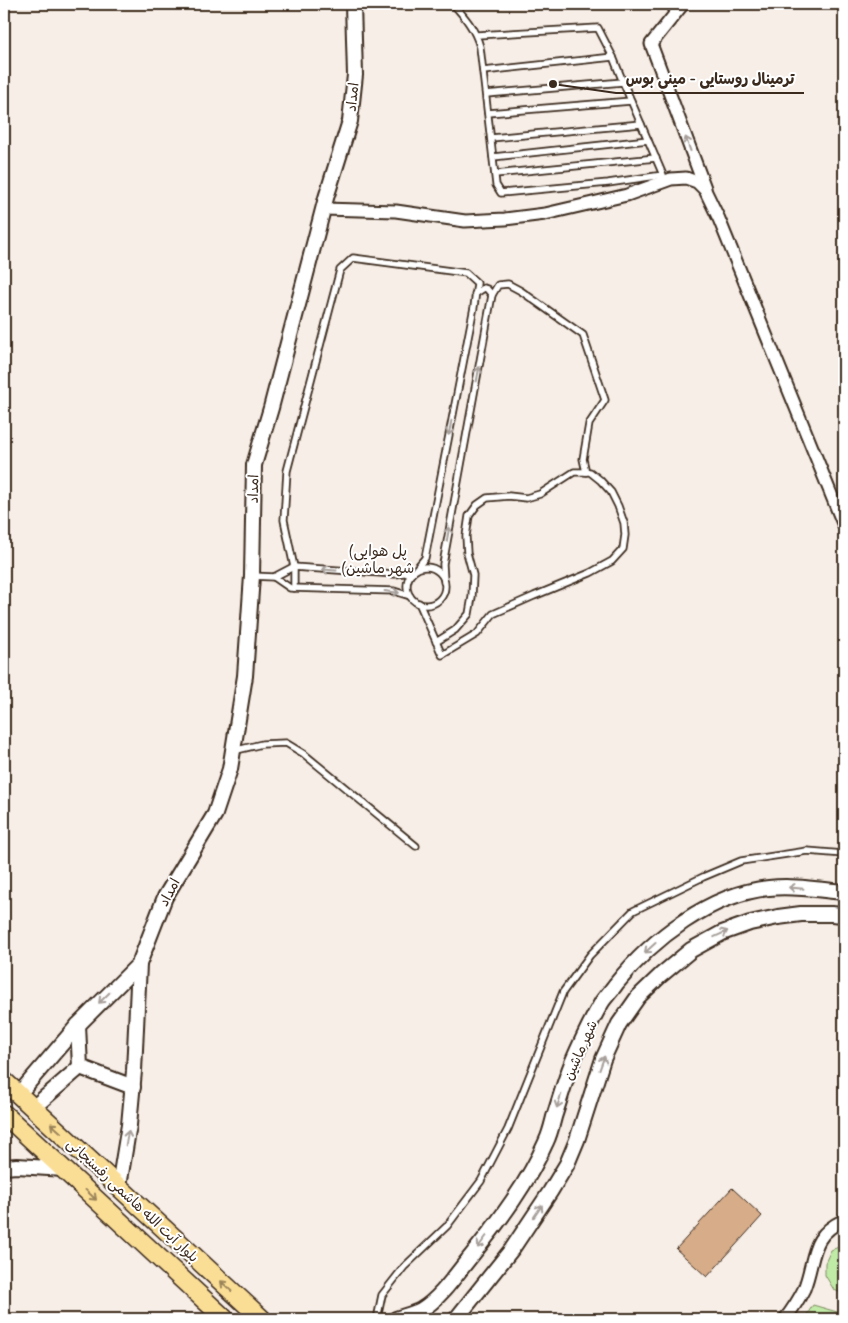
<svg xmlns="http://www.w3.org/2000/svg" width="848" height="1323" viewBox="0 0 848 1323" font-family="Delius,'Playpen Sans Arabic',sans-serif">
	<rect width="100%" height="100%" fill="#f7eee7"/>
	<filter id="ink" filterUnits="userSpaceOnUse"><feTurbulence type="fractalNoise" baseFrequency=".02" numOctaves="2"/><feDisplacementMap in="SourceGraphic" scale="10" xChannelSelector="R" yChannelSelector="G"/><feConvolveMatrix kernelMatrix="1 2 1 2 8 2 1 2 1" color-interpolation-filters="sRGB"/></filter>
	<g filter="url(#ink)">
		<!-- green -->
		<g fill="#c0eba7" stroke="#7e8a62">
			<path d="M844 1245V1294L834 1290 825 1275V1263L831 1250Z"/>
			<path d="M813 1305 844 1314V1319H804Z"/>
		</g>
		<!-- building -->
		<path fill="#d7ac88" stroke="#3b2a1e" d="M732 1188 762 1216 707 1277 676 1249Z"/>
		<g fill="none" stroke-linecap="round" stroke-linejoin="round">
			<!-- service casing -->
			<g stroke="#3b2a1e" stroke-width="9">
				<g id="service">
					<path d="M453 4C465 17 475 29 480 47L496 185 501 193 608 183 663 175 623 82 613 57 598 28 477 35"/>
					<path d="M483 71 613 57"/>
					<path d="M486 94 623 82"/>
					<path d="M488 113 631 101"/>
					<path d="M491 138 641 124"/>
					<path d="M493 157 648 140"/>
					<path d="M495 174 656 158"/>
					<path d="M475 294 484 288 487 289 492 295"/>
					<circle cx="426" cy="586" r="19"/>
					<path d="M252 576 274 577"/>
					<path d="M444 582 443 564 492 295 498 285 508 284 521 291 583 335 605 400 589 424 583 459 586 472"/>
					<path d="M294 588V567L284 520 287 471 340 270 353 258 466 273 477 283 474 307 425 558 415 570"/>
					<path d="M410 596 394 591 290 588 274 577 293 567 395 574 413 572"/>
					<path d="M419 603 442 655 477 634 493 614 534 596 590 573 612 561 623 549 625 535 624 523 618 506 611 492 600 480 590 472H574L540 494 526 498 509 496 487 498 477 505 469 516 466 536 467 553 473 575 472 597 469 614 455 630 436 642"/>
					<path d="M233 751 262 744 286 743 304 754 416 846"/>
					<path d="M377 1319 382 1295 404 1267 447 1226 481 1181 508 1129 563 992 590 955 633 911 703 877 741 861 807 851 844 854"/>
				</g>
			</g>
			<!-- minor casing -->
			<g stroke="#3b2a1e" stroke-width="15">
				<g id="minor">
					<path d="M683 4 651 44 705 188"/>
					<path d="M323 209 396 211 465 221 505 219 545 214 627 195 671 179 686 178 697 182 705 190 719 219 844 526"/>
					<path d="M785 1319C792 1310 799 1299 804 1289 816 1258 809 1236 844 1220"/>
				</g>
			</g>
			<!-- tertiary casing -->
			<g stroke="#3b2a1e" stroke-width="18">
				<g id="tertiary">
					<path d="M78 1025 80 1067 133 1087"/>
					<path d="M18 1095 78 1025 139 964"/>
					<path d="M33 1108 80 1067"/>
					<path d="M4 1167 17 1166 64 1169"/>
					<path d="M119 1186 129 1125 134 1071 139 964 165 897 215 814 230 769 245 676 252 576 254 465 271 408 326 198 350 121 355 75 353 4"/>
					<path d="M396 1319C404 1316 413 1314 421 1310 441 1298 457 1273 472 1255 500 1220 528 1183 546 1142 550 1134 552 1125 554 1117 560 1099 565 1080 572 1063 581 1042 591 1021 602 1002 606 996 612 990 616 984 652 939 710 894 769 888 794 885 820 890 844 892"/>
					<path d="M456 1319 512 1249 550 1192 567 1164 577 1140 603 1059 619 1024 638 997 661 975 691 950 722 933 750 923 778 917 801 914H831L844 915"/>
				</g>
			</g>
			<!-- primary casing -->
			<g stroke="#3b2a1e" stroke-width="21">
				<g id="primary">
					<path d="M4 1081 262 1319"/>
					<path d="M4 1114 225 1319"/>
				</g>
			</g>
			<!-- service -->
			<use href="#service" stroke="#fff" stroke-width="5.5"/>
			<!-- minor -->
			<use href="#minor" stroke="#fff" stroke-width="11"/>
			<!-- tertiary -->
			<use href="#tertiary" stroke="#fff" stroke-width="14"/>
			<!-- primary -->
			<use href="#primary" stroke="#fbde96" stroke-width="18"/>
		</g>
		<!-- one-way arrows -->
		<defs><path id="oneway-shaft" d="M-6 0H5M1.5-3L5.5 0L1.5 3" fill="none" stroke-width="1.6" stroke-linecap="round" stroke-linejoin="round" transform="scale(1.25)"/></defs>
		<g stroke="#a79f9a">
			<use href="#oneway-shaft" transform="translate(688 144) rotate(-110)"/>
			<use href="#oneway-shaft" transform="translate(478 374) rotate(-80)"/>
			<use href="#oneway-shaft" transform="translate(450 428) rotate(101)"/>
			<use href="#oneway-shaft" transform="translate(448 534) rotate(-80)"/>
			<use href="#oneway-shaft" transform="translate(329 570) rotate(-176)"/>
			<use href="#oneway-shaft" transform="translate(392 592) rotate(7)"/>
			<use href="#oneway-shaft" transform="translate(796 888) rotate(-175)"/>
			<use href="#oneway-shaft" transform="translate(721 934) rotate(-25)"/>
			<use href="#oneway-shaft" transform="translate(650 948) rotate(138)"/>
			<use href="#oneway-shaft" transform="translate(104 998) rotate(135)"/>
			<use href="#oneway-shaft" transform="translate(602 1063) rotate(-70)"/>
			<use href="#oneway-shaft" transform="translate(559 1101) rotate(108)"/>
			<use href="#oneway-shaft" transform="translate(127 1138) rotate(-80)"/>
			<use href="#oneway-shaft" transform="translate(538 1211) rotate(-56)"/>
			<use href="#oneway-shaft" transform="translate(482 1242) rotate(127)"/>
		</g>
		<g stroke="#9b845a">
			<use href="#oneway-shaft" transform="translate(56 1128) rotate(-138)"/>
			<use href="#oneway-shaft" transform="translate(91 1195) rotate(43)"/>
			<use href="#oneway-shaft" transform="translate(226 1286) rotate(-137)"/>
		</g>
	</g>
	<g text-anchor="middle" stroke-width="4" stroke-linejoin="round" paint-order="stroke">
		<!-- street labels -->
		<g font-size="14" fill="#3b2a1e" stroke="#fff">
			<text transform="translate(352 97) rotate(-84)" y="5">امداد</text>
			<text transform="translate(253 489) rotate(-89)" y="5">امداد</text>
			<text transform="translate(169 892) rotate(-62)" y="5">امداد</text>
			<text transform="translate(580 1050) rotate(-66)" y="5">شهر ماشین</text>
			<text transform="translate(133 1200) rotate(43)" y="5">بلوار آیت الله هاشمی رفسنجانی</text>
		</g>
		<!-- neighbourhood labels -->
		<g font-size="15" fill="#3b2a1e" stroke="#fff">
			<text x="378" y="556">(پل هوایی<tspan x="378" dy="17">(شهر ماشین</tspan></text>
		</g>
	</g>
	<!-- callouts -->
	<path fill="none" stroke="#3b2a1e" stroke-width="2" d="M553 84L616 93H804"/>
	<circle fill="#3b2a1e" stroke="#fff" stroke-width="2" cx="553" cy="84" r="5"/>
	<g font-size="15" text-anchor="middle" font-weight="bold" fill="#3b2a1e" stroke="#fff" stroke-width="4" stroke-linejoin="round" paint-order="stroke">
		<text x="710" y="84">ترمینال روستایی - مینی بوس</text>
	</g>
	<!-- margin -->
	<rect width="848" height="1323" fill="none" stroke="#fff" stroke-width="20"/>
	<rect x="10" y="10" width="828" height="1303" fill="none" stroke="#3b2a1e" stroke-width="2" filter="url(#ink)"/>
</svg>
